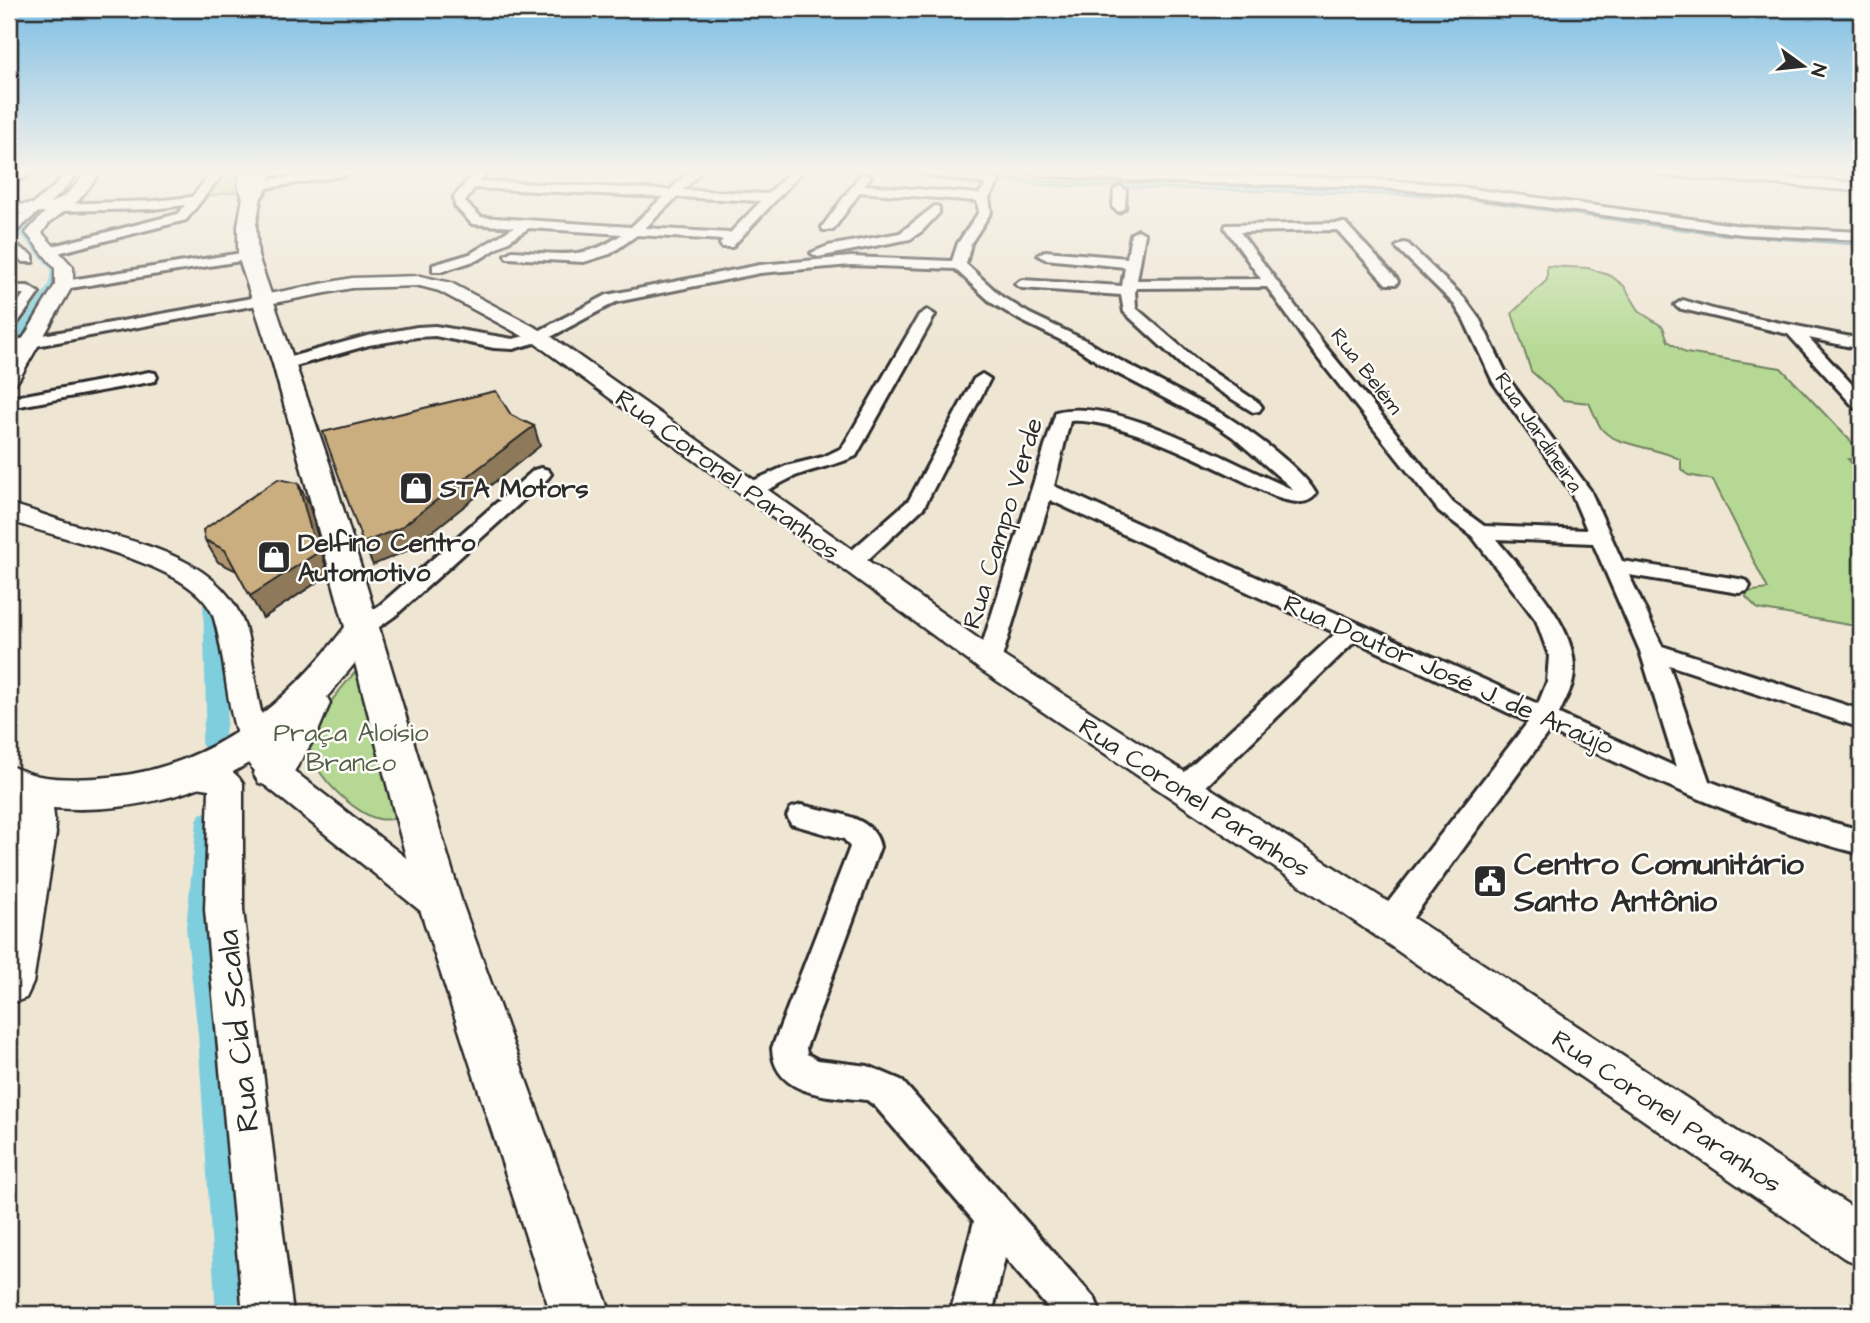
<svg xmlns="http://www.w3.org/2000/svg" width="1870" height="1323" viewBox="0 0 1870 1323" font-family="'Architects Daughter',sans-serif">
	<rect width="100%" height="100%" fill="#eee5d3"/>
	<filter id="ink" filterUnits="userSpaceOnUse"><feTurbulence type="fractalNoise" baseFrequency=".0143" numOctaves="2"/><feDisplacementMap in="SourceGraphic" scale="14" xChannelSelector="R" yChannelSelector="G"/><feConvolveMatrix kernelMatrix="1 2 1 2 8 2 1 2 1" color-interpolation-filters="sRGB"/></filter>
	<g filter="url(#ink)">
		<!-- green -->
		<g fill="#b5d994" stroke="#708260" stroke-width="2">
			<path d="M224 172H244L241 191 204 197Z"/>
			<path d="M1547 266 1588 268 1611 276 1624 286 1640 312 1663 327 1668 341 1686 353 1781 368 1861 452V458L1848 459 1861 474V522L1856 548 1860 561 1861 627 1758 609 1746 597 1747 592 1768 589 1713 480 1688 475 1681 469V460C1658 446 1614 447 1601 428 1596 420 1593 411 1589 403L1563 400 1531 371 1512 313 1547 280Z"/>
			<path d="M369 656 406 818C398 818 387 821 379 819 355 815 302 766 311 739 321 708 348 681 369 656Z"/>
		</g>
		<!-- water -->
		<path fill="#7fcedd" stroke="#5d8d96" stroke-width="2" d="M948 172H977L1030 181 1328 187 1487 195 1702 229 1861 241V245L1712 234 1443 196 1037 185Z"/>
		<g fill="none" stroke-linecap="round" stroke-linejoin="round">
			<!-- canal -->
			<g fill="#7fcedd" fill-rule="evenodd">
				<path d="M38 208 47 210 36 220 30 232 63 269 60 286 25 339 20 340 13 336 48 286 51 269 18 232 28 216Z"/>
				<path d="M213 595 220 597 224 611C227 642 234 724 220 749L212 751 204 749 201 743 206 710 203 601 206 597Z"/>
				<path d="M209 811 218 814 221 821 214 927 228 1034 252 1314H216L198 1034 186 927 197 821 200 814Z"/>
			</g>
			<!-- minor casing -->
			<g stroke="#2b2b2b" stroke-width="6">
				<g id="minor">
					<path d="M20 172H35L9 186V178Z"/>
					<path d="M66 172H78L62 192 14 233 9 234V223L54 187Z"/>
					<path d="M212 172H224L186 220 50 255 43 251 45 248 178 214 185 205 153 209 60 211 56 210V204L153 201 192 197Z"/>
					<path d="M324 172H353L347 175 260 189 254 185 260 181Z"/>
					<path d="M475 172H487L480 181 670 190 688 172H701L683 190 768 194 790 172H802L732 247H722L720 244 723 240 637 235 610 254 584 262 507 258 505 255 512 251C555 253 585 262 622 234L529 228 480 259 443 271H433V265L470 254 514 227 472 224 455 206 454 197ZM474 188 663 197 631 227 481 217 465 202ZM677 197 761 201 730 233 645 228Z"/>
					<path d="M922 172H950L993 178 999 182 989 198 991 212 971 243 966 264 1002 297 1030 314 1087 341 1119 360 1226 416C1251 432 1303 469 1316 494 1307 506 1294 502 1281 499 1231 476 1122 416 1070 421L1054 486 1538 704 1547 682 1549 656 1536 620 1472 536 1439 511 1313 352 1267 287 1136 288 1135 291 1136 308 1201 364 1259 403 1262 407 1259 411 1253 412 1189 372 1124 312 1121 295 1022 288 1015 284 1022 280 1122 286 1125 267 1045 259 1038 255 1045 251 1127 258 1131 234 1138 230 1145 234 1137 280 1261 279 1225 228 1226 225 1345 223 1396 278 1398 281 1396 284H1386L1337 230 1240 232 1325 346 1453 503 1484 526 1587 530 1570 490 1493 382 1464 320 1454 304 1396 247 1403 243 1408 244 1464 298 1480 320 1510 381 1590 490 1622 561 1739 579 1747 581 1750 586 1747 591 1739 593 1629 575 1662 646 1861 710V728L1669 665 1709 781 1782 809 1861 830V854C1751 826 1651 779 1549 731L1401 934 1390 938 1379 934 1374 924 1379 914 1528 722 1355 641 1194 798 1184 801 1174 798 1170 790 1174 782 1336 633 1050 500 1001 661 998 667 989 669 980 667 977 661 1056 412C1120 396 1233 465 1294 490L1233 437 1214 424 1107 368 1075 347 1020 320 992 303 955 269 851 265 760 273 616 302 545 340 513 349 494 348 435 336 417 337 369 345 285 369 277 364 279 360 367 336 417 327 435 326 513 339 533 334 607 295 760 265 851 257 952 261 958 243 979 212 977 201 860 192 833 230H823L822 227 861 174 871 176 864 185 979 194 986 184 928 175ZM1496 539 1593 543 1640 651 1676 767 1559 714C1563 704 1569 694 1572 684 1586 633 1525 575 1496 539Z"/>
					<path d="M1029 172 1348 178 1436 184 1742 226 1861 232V240L1742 234 1436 192 1348 186 1164 182 1035 175Z"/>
					<path d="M1655 172H1707L1861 183V191L1661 175Z"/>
					<path d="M1120 186 1126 190 1125 208 1119 212 1113 208 1114 190Z"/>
					<path d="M935 206 939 207V213L922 231 910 239 818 257 811 253 828 246 900 233Z"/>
					<path d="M9 241 33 256V262H23L9 251Z"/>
					<path d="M248 252 253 253V259L64 289 57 285 64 281Z"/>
					<path d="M9 286H28L39 293 14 328 9 330V315L24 294H9Z"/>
					<path d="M263 296 270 300 268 303 9 351V341Z"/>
					<path d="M1683 300 1716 310 1861 339V349L1809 338 1861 394V409L1855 408 1788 334 1678 308 1675 305Z"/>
					<path d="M927 310 935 315 856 456C837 465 817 468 798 475 781 481 760 499 742 494L739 490 742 486 786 466 823 457 842 448 919 315Z"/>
					<path d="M149 372 155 373 157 377 155 381 9 408V398Z"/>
					<path d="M982 374 990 379 924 507 860 567H844L841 562 844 557 909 500 974 379Z"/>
					<path d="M541 468 548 470 551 474 548 478 396 615C383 624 371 636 355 631L351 626 355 621 380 605 534 470Z"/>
					<path d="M801 805C827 812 875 814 880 847L806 1048 807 1054 818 1060 868 1066 901 1080 1095 1299 1101 1314H1053L1005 1258 992 1314H950L974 1221 875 1106 867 1100C830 1096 774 1097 772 1048L850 847 844 839 791 824 787 816 791 808Z"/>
				</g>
			</g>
			<!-- tertiary casing -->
			<g stroke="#2b2b2b" stroke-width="5">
				<g id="tertiary">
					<path d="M87 172H101L79 200 49 223 42 233 73 267V285L19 379 16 383 9 385V362L55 285V268L26 233 45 212 9 214V205C55 202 56 210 87 172Z"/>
					<path d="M420 276 451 283 546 333 1000 654 1404 912 1861 1213V1265L1844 1258 1376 936 978 668 532 341 439 291 420 286 352 288 263 305 254 300 263 295 352 278Z"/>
					<path d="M9 504C31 509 53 519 75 525 141 544 231 559 248 638 257 680 257 729 285 764L454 895 460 906 454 917 441 922 428 917 261 782C222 729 231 674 213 615 191 561 60 541 9 520Z"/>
					<path d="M190 762C210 762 233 765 243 784V910L293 1314H243L205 910 209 789 178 784 173 775 178 766Z"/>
				</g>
			</g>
			<!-- secondary casing -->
			<g stroke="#2b2b2b" stroke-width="5">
				<path id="secondary" d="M240 172H256L254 186 261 197 256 225 258 256 330 465 463 906 611 1314H551L419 906 355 663 327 697 330 703 317 734 287 783 273 788 259 783 253 773 267 750C209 795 125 814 53 808L56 833 33 983 26 998 9 1004V862L14 833 12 804 9 799V766C19 769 29 774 39 776 62 780 86 779 109 777 210 768 286 705 345 627L273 364 238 256V225L243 197 238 186Z"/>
			</g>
			<!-- trunk casing -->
			<g stroke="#2b2b2b" stroke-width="6">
				<path id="trunk" d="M254 172H272C269 184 265 199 252 203L242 197 251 185Z"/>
			</g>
			<!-- minor -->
			<use href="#minor" fill="#fdfcf7" fill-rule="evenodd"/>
			<!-- tertiary -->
			<use href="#tertiary" fill="#fdfcf7" fill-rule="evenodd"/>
			<!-- secondary -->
			<use href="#secondary" fill="#fdfcf7" fill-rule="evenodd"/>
			<!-- trunk -->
			<use href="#trunk" fill="#fdfcf7" fill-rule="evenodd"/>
		</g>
		<!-- wall -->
		<path fill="#af966e" stroke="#2b2b2b" stroke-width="2" d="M298 483 309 504 328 575 263 618 237 571 218 562 205 540Z"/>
		<!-- shaded-wall -->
		<g fill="#8e7a5a" stroke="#2b2b2b" stroke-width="2">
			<path d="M534 426 540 446 409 550 373 565 363 543Z"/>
			<path d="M298 483 309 504 328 575 263 618 250 596Z"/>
		</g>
		<!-- building -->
		<g fill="#cbae80" stroke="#2b2b2b" stroke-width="2">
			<path d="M496 391 511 415 534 426 400 528 363 543 323 432Z"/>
			<path d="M278 479 298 483 317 553 250 596 225 550 205 540 203 530Z"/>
		</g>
	</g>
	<!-- sky -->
	<linearGradient id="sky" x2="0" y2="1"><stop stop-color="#7ebee4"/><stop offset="0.48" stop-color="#f7f3eb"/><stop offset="1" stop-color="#f7f3eb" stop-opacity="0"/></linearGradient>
	<rect width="1870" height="357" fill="url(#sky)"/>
	<!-- icons -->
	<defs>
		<g id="shop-square" transform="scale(1.75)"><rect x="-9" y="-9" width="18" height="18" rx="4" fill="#2b2b2b" stroke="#fdfcf7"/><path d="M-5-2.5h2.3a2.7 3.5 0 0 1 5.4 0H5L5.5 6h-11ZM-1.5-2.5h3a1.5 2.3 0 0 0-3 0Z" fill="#fff"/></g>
		<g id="civic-square" transform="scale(1.75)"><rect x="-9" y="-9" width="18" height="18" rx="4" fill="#2b2b2b" stroke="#fdfcf7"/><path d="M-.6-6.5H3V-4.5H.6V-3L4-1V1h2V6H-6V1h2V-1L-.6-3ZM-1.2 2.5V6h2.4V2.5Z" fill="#fff"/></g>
	</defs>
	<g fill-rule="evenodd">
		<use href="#shop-square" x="416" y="488"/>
		<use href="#shop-square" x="274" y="557"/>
		<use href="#civic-square" x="1490" y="881"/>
	</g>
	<g text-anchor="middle" stroke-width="5" stroke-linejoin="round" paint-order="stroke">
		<!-- far-street labels -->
		<g font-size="21" fill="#2b2b2b" stroke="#fdfcf7">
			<text transform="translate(1367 371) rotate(52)" y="7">Rua Belém</text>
			<text transform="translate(1539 432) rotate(56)" y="7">Rua Jardineira</text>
		</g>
		<!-- street labels -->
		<g font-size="26" fill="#2b2b2b" stroke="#fdfcf7">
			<text transform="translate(728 474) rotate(36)" y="9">Rua Coronel Paranhos</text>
			<text transform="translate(1002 523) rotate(-73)" y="9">Rua Campo Verde</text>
			<text transform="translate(1449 674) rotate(24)" y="9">Rua Doutor José J. de Araújo</text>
			<text transform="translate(1195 797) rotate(33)" y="9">Rua Coronel Paranhos</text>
			<text transform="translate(1667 1111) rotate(34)" y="9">Rua Coronel Paranhos</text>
		</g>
		<!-- poi labels -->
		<g font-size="26" font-weight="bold" fill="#2b2b2b" stroke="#fdfcf7" text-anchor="start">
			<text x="440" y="497">STA Motors</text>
			<text x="298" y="551">Delfino Centro<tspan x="298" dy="30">Automotivo</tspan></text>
		</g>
		<!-- park labels -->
		<g font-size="26" fill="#545f4a" stroke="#fdfcf7">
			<text x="351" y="741">Praça Aloísio<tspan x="351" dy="30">Branco</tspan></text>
		</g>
		<!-- near-poi labels -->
		<g font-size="32" font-weight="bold" fill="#2b2b2b" stroke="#fdfcf7" text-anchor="start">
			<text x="1514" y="874">Centro Comunitário<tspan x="1514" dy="37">Santo Antônio</tspan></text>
		</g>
		<!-- near-street labels -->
		<g font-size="32" fill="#2b2b2b" stroke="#fdfcf7">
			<text transform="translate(237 1031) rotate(-96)" y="11">Rua Cid Scala</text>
		</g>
	</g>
	<!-- margin -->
	<rect width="1870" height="1323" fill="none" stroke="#fdfcf7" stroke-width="35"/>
	<rect x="18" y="18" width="1835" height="1288" fill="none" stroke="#2b2b2b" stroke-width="2.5" filter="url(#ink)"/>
	<!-- north arrow -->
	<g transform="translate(1803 66) rotate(105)" stroke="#fdfcf7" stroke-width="5" paint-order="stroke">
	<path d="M0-5L12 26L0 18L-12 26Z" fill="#2b2b2b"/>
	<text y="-10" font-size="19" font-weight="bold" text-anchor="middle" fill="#2b2b2b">N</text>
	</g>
</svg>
